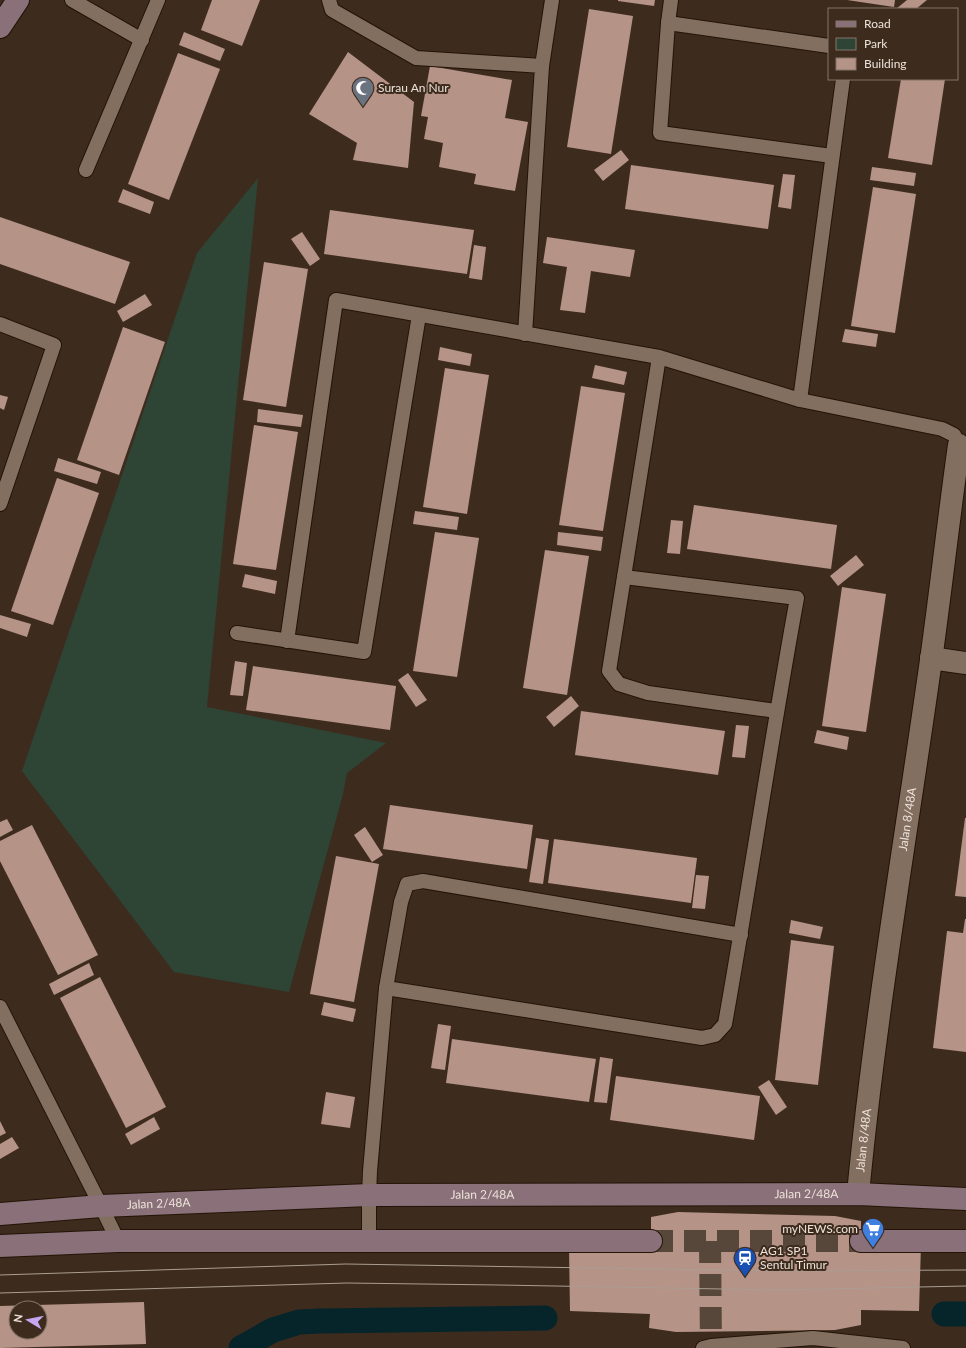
<svg xmlns="http://www.w3.org/2000/svg" width="966" height="1348" viewBox="0 0 966 1348" font-family="Lato,sans-serif">
	<rect width="100%" height="100%" fill="#3d2c1e"/>
	<!-- green -->
	<path fill="#2e4435" d="M258 178 207 707 386 743 347 773 343 794 289 992 174 972 22 771 197 253Z"/>
	<g fill="none" stroke-linecap="round" stroke-linejoin="round">
		<!-- canal -->
		<g stroke="#05252a" stroke-width="25">
			<path d="M944 1314H966"/>
			<path d="M241 1348 273 1330 299 1322 321 1321 545 1318"/>
		</g>
	</g>
	<!-- building -->
	<g fill="#b69387" fill-rule="evenodd">
		<path d="M212 0H260L242 46 201 30Z"/>
		<path d="M618 0H655L654 6 618 1Z"/>
		<path d="M847 0H895L894 7Z"/>
		<path d="M907 0H927L916 9H896Z"/>
		<path d="M589 9 633 16 611 154 567 147Z"/>
		<path d="M184 32 225 49 220 61 179 45Z"/>
		<path d="M348 52 414 102 408 168 353 160 357 143 309 114Z"/>
		<path d="M178 53 220 69 169 200 128 184Z"/>
		<path d="M430 66 512 80 505 118 528 122 515 191 474 184 476 174 439 167 443 143 424 139 428 117 421 116Z"/>
		<path d="M901 79H945L932 165 888 158Z"/>
		<path d="M621 150 629 160 603 181 594 170Z"/>
		<path d="M631 165 774 185 768 229 625 209Z"/>
		<path d="M872 167 916 173 914 186 870 180Z"/>
		<path d="M783 174 795 175 791 209 778 207Z"/>
		<path d="M873 187 916 194 895 333 851 326Z"/>
		<path d="M123 189 154 202 150 214 118 202Z"/>
		<path d="M330 210 474 230 467 274 324 254Z"/>
		<path d="M0 217 130 262 115 304 0 264Z"/>
		<path d="M302 232 320 259 310 266 291 239Z"/>
		<path d="M547 237 635 250 630 277 591 271 585 313 560 310 567 267 543 263Z"/>
		<path d="M474 245 486 247 482 280 469 278Z"/>
		<path d="M264 262 308 269 286 407 243 400Z"/>
		<path d="M145 294 152 305 123 322 117 311Z"/>
		<path d="M123 327 165 342 119 475 77 460Z"/>
		<path d="M845 329 878 334 876 347 842 342Z"/>
		<path d="M440 347 472 354 470 366 438 360Z"/>
		<path d="M595 365 627 372 624 385 592 378Z"/>
		<path d="M445 368 489 375 467 514 423 507Z"/>
		<path d="M581 386 625 393 603 531 559 525Z"/>
		<path d="M0 395 8 397 4 410 0 408Z"/>
		<path d="M258 409 303 415 301 427 257 422Z"/>
		<path d="M254 425 298 432 276 570 233 564Z"/>
		<path d="M58 458 101 472 97 484 54 471Z"/>
		<path d="M57 478 99 493 53 625 11 611Z"/>
		<path d="M694 505 837 525 831 569 687 549Z"/>
		<path d="M415 511 459 517 457 530 413 524Z"/>
		<path d="M671 520 683 521 680 554 667 553Z"/>
		<path d="M435 532 479 538 457 677 413 671Z"/>
		<path d="M558 532 603 537 601 551 557 545Z"/>
		<path d="M545 550 589 556 567 695 523 688Z"/>
		<path d="M856 555 864 565 838 586 830 576Z"/>
		<path d="M245 574 277 581 275 594 242 587Z"/>
		<path d="M842 587 886 594 866 732 822 726Z"/>
		<path d="M0 615 31 624 27 637 0 628Z"/>
		<path d="M235 661 247 663 243 696 230 695Z"/>
		<path d="M253 666 396 686 390 730 246 710Z"/>
		<path d="M408 673 427 700 416 707 398 680Z"/>
		<path d="M571 696 579 706 554 727 546 717Z"/>
		<path d="M581 711 725 731 718 775 575 755Z"/>
		<path d="M736 725 749 726 745 758 732 757Z"/>
		<path d="M817 730 849 737 847 750 814 743Z"/>
		<path d="M390 805 533 825 527 869 383 849Z"/>
		<path d="M965 818H966V897L955 896Z"/>
		<path d="M7 819 13 830 0 837V822Z"/>
		<path d="M32 825 98 955 58 975 0 861V841Z"/>
		<path d="M365 827 383 855 372 862 354 835Z"/>
		<path d="M536 838 549 840 543 884 529 882Z"/>
		<path d="M554 839 697 858 691 903 548 883Z"/>
		<path d="M336 856 379 864 354 1002 310 994Z"/>
		<path d="M696 875 709 876 705 909 692 908Z"/>
		<path d="M965 919H966V1052L933 1048 947 931 963 933Z"/>
		<path d="M791 920 823 927 820 939 789 933Z"/>
		<path d="M791 940 834 946 818 1085 775 1080Z"/>
		<path d="M89 963 94 975 54 995 49 984Z"/>
		<path d="M100 977 166 1107 126 1128 60 998Z"/>
		<path d="M324 1002 356 1009 353 1022 321 1015Z"/>
		<path d="M438 1024 451 1026 445 1070 431 1068Z"/>
		<path d="M452 1039 596 1059 589 1102 446 1083Z"/>
		<path d="M600 1057 613 1059 607 1103 594 1102Z"/>
		<path d="M616 1076 760 1096 754 1140 610 1120Z"/>
		<path d="M769 1080 787 1107 776 1115 758 1087Z"/>
		<path d="M326 1092 355 1097 350 1128 321 1124Z"/>
		<path d="M154 1117 160 1129 131 1145 125 1134Z"/>
		<path d="M0 1121 6 1133 0 1136Z"/>
		<path d="M12 1137 19 1148 0 1159V1144Z"/>
		<path d="M678 1212 835 1216 861 1221V1245H921L919 1311 861 1310V1325L835 1330 676 1332 649 1328 650 1314 570 1311 569 1247 651 1246V1217Z"/>
		<path d="M144 1302 146 1344 0 1348V1306ZM16 1308H40V1332H16Z"/>
	</g>
	<g fill="none" stroke-linecap="round" stroke-linejoin="round">
		<!-- street-tunnel -->
		<path stroke="#57473a" stroke-width="22" stroke-dasharray="22 11" stroke-linecap="butt" d="M710 1241 711 1346"/>
		<!-- secondary-tunnel -->
		<path stroke="#57473a" stroke-width="22" stroke-dasharray="22 11" stroke-linecap="butt" d="M651 1241H861"/>
		<!-- lane casing -->
		<g stroke="#231407" stroke-width="16">
			<g id="lane">
				<path d="M72 0 142 40"/>
				<path d="M329 0 332 10 416 58 542 66 525 334"/>
				<path d="M671 0 668 23 660 133 832 156"/>
				<path d="M668 23 829 46"/>
				<path d="M542 66 552 0"/>
				<path d="M86 170 158 0"/>
				<path d="M0 324 54 345 0 504"/>
				<path d="M659 357 609 671 619 684 648 693 776 711"/>
				<path d="M800 400 843 79"/>
				<path d="M237 633 364 652 419 315"/>
				<path d="M287 641 336 300 659 357 800 400 942 429 954 435 959 445"/>
				<path d="M386 988 702 1038 715 1035 725 1024C750 883 771 740 797 598L624 577"/>
				<path d="M0 1007 101 1206 118 1241"/>
				<path d="M369 1240V1195L370 1171 386 988 401 902 407 884 423 881 741 935"/>
				<path d="M703 1348 711 1346 813 1338 903 1348"/>
			</g>
		</g>
		<!-- street casing -->
		<g stroke="#231407" stroke-width="24">
			<g id="street">
				<path d="M931 658 966 663"/>
				<path id="s1" d="M858 1194C875 1015 906 838 931 660 941 588 949 516 959 445"/>
			</g>
		</g>
		<!-- secondary casing -->
		<g stroke="#231407" stroke-width="24">
			<g id="secondary">
				<path d="M0 27 18 0"/>
				<path id="s2" d="M0 1214 101 1206 369 1195 858 1194 966 1199"/>
				<path d="M861 1241H966"/>
				<path d="M0 1246 118 1241H651"/>
			</g>
		</g>
		<!-- lane -->
		<use href="#lane" stroke="#836f60" stroke-width="14"/>
		<!-- street -->
		<use href="#street" stroke="#836f60" stroke-width="22"/>
		<!-- secondary -->
		<use href="#secondary" stroke="#897079" stroke-width="22"/>
		<!-- tram -->
		<g stroke="#aa9d92" stroke-width="1">
			<path d="M0 1275 346 1264 779 1271 966 1270"/>
			<path d="M0 1293 347 1283 499 1285 779 1290 966 1286"/>
		</g>
	</g>
	<!-- icons -->
	<defs>
		<g id="mosque-pin" transform="scale(1.15)"><path d="M0 17L-7.5 6A9.5 9.5 0 1 1 7.5 6Z" fill="#6b7280" stroke="#3d2c1e"/><path d="M3.5-4.9A6 6 0 1 0 3.5 4.9A5 5 0 1 1 3.5-4.9Z" fill="#fff"/></g>
		<g id="supermarket-pin" transform="scale(1.15)"><path d="M0 17L-7.5 6A9.5 9.5 0 1 1 7.5 6Z" fill="#3f7fe0" stroke="#3d2c1e"/><path d="M-6-5.5h2.5l.6 2H6L4.5 2H-2.5L-4.4-4H-6ZM-1.5 3.2a1.3 1.3 0 1 0 .1 0ZM3 3.2a1.3 1.3 0 1 0 .1 0Z" fill="#fff"/></g>
		<g id="station-pin" transform="scale(1.15)"><path d="M0 17L-7.5 6A9.5 9.5 0 1 1 7.5 6Z" fill="#1a4fb4" stroke="#3d2c1e"/><path d="M-3-6H3Q5-6 5-4V2Q5 4 3 4L4.5 6H3L1.5 4h-3L-3 6H-4.5L-3 4Q-5 4-5 2V-4Q-5-6-3-6ZM-3.5-4v3h7v-3ZM-3.5 1v1.5H-2V1ZM2 1v1.5H3.5V1Z" fill="#fff"/></g>
	</defs>
	<g fill-rule="evenodd">
		<use href="#mosque-pin" x="363" y="88"/>
		<use href="#supermarket-pin" x="873" y="1229"/>
		<use href="#station-pin" x="745" y="1258"/>
	</g>
	<g text-anchor="middle" stroke-width="4" stroke-linejoin="round" paint-order="stroke">
		<!-- poi labels -->
		<g font-size="12" fill="#ede2d9" stroke="#3d2c1e" text-anchor="start">
			<text x="378" y="92">Surau An Nur</text>
			<text x="858" y="1233" text-anchor="end">myNEWS.com</text>
			<text x="760" y="1255">AG1 SP1<tspan x="760" dy="14">Sentul Timur</tspan></text>
		</g>
		<!-- street labels -->
		<g font-size="12" fill="#ede2d9" stroke="#3d2c1e">
			<text dy="4" stroke="none"><textPath href="#s1" startOffset="378">Jalan 8/48A</textPath></text>
			<text dy="4" stroke="none"><textPath href="#s1" startOffset="54">Jalan 8/48A</textPath></text>
			<text dy="4" stroke="none"><textPath href="#s2" startOffset="807">Jalan 2/48A</textPath></text>
			<text dy="4" stroke="none"><textPath href="#s2" startOffset="483">Jalan 2/48A</textPath></text>
			<text dy="4" stroke="none"><textPath href="#s2" startOffset="159">Jalan 2/48A</textPath></text>
		</g>
	</g>
	<!-- legend -->
	<rect x="828" y="8" width="130" height="72" fill="#3d2c1e" stroke="#837569"/>
	<rect x="836" y="21" width="20" height="6" fill="#897079" stroke="#837569"/>
	<text x="864" y="28" font-size="12" fill="#ede2d9">Road</text>
	<rect x="836" y="38" width="20" height="12" fill="#2e4435" stroke="#837569"/>
	<text x="864" y="48" font-size="12" fill="#ede2d9">Park</text>
	<rect x="836" y="58" width="20" height="12" fill="#b69387" stroke="#837569"/>
	<text x="864" y="68" font-size="12" fill="#ede2d9">Building</text>
	<!-- north arrow -->
	<g transform="translate(28 1320) rotate(280)"><circle r="19" fill="#3d2c1e" stroke="#837569"/>
	<path d="M0-3L7 15L0 10L-7 15Z" fill="#c6a6f0"/>
	<text y="-6" font-size="11" font-weight="bold" text-anchor="middle" fill="#ede2d9">N</text>
	</g>
</svg>
